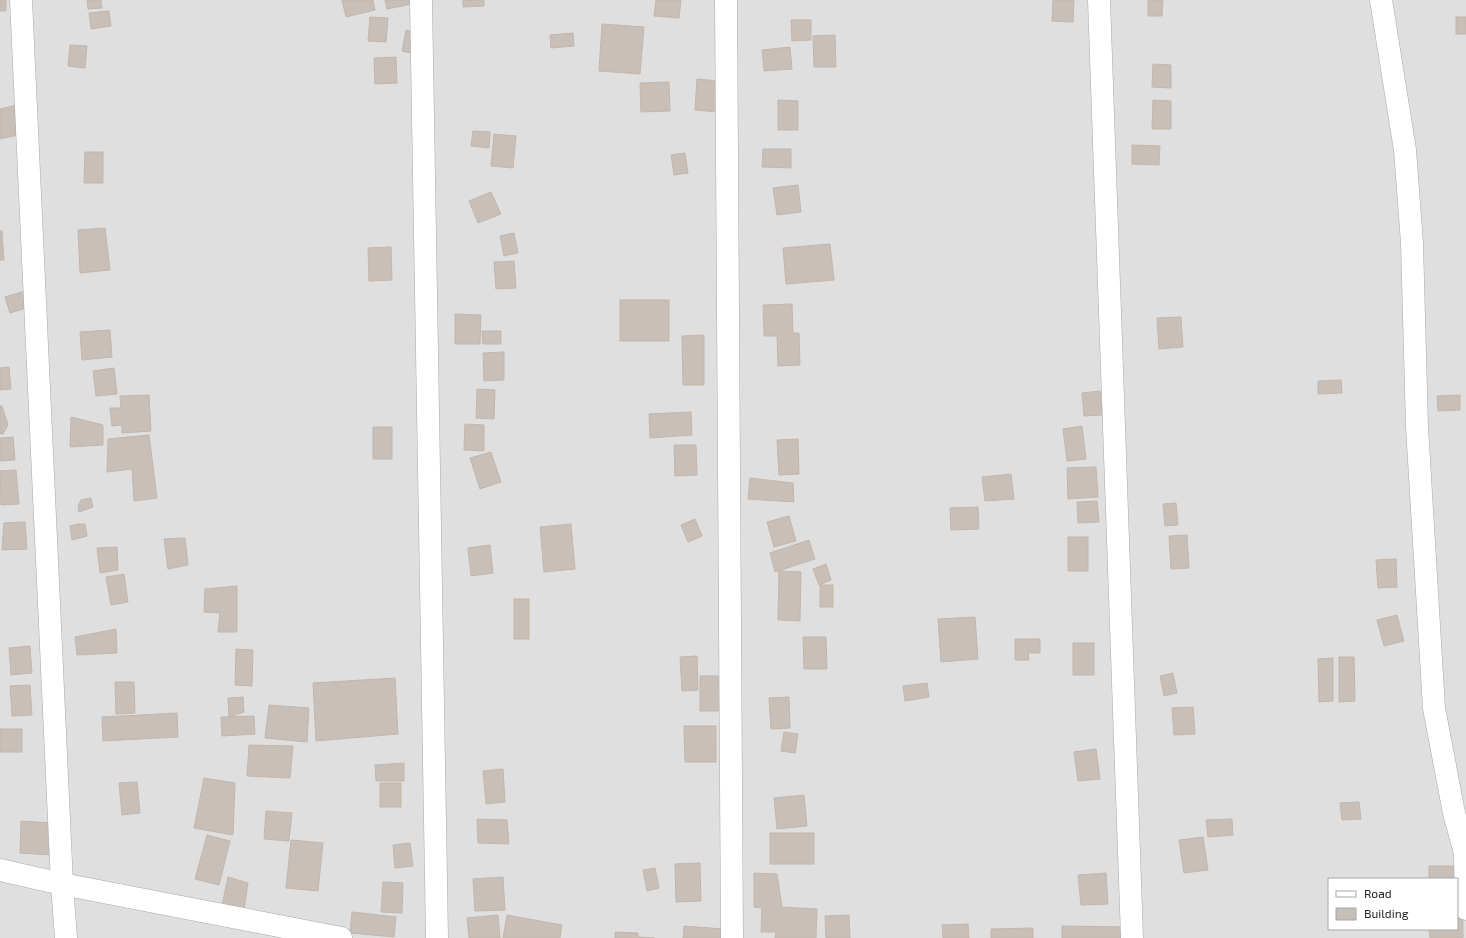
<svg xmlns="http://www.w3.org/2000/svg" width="1466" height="938" viewBox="0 0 1466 938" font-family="'Exo 2',sans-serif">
	<rect width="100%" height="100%" fill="#f2efe9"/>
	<!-- residential -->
	<path fill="#e0dfdf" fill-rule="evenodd" d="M0 0H1466V938H0ZM1329 879H1457V929H1329Z"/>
	<!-- building -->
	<g fill="#c7bfb8" stroke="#c4b6ab">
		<rect x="0" y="0" width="6" height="11"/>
		<path d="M87 0H101L102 8 88 9Z"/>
		<path d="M342 0H373L375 10 346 17Z"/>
		<path d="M385 0H416L417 3 387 9Z"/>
		<path d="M463 0H484V6L463 7Z"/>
		<path d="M656 0H681L679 18 654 16Z"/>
		<path d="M1053 0H1074L1073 22 1052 21Z"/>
		<path d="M1148 0H1163L1162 16H1148Z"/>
		<path d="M109 11 111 26 91 29 89 13Z"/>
		<path d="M370 17 388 18 386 42 368 41Z"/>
		<rect x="1456" y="17" width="10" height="17"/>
		<path d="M791 20H811V40L792 41Z"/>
		<path d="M602 24 644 27 640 74 599 71Z"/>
		<path d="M406 30 420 33 415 54 402 51Z"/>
		<path d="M573 33 574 46 551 48 550 35Z"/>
		<path d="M835 35 836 67H814L813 36Z"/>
		<path d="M70 45 87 46 85 68 68 66Z"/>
		<path d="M790 47 792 69 764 71 762 50Z"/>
		<path d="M396 57 397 83 375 84 374 58Z"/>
		<path d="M1153 64 1171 65V88L1152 87Z"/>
		<path d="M697 79 719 81 718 112 695 110Z"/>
		<path d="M669 82 670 111 641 112 640 83Z"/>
		<path d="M778 100 798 101V130H778Z"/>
		<path d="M1153 100 1171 101V129H1152Z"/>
		<path d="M17 105 23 134 0 139V109Z"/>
		<path d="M473 131 490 132 489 148 471 146Z"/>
		<path d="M494 134 516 136 513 168 491 166Z"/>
		<path d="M1132 145 1160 146 1159 165 1132 164Z"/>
		<path d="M763 149H791V168L762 167Z"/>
		<path d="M85 152H103V183H84Z"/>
		<path d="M685 153 688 173 674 175 671 155Z"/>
		<path d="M798 185 801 212 777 215 773 188Z"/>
		<path d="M491 192 501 214 478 223 469 201Z"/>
		<path d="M105 228 110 270 80 273 78 230Z"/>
		<path d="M0 231H2L4 260H0Z"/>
		<path d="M514 233 518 253 504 256 500 236Z"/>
		<path d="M830 244 834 280 786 284 783 248Z"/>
		<path d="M391 247 392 280 369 281 368 248Z"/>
		<path d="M514 261 516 288 496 289 494 262Z"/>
		<path d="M25 291 30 307 10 313 5 297Z"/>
		<rect x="620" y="300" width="49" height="41"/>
		<path d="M792 304 793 333H799L800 365 778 366 777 336H764L763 305Z"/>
		<path d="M455 314 481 315 480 344H455Z"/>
		<path d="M1181 317 1183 347 1159 349 1157 318Z"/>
		<path d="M110 330 112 357 82 360 80 332Z"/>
		<path d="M482 331H501V344H483Z"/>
		<path d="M704 335V385H683L682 336Z"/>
		<path d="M504 352V380L484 381 483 353Z"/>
		<path d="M9 367 11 389 0 390V368Z"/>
		<path d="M114 368 117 394 96 396 93 371Z"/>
		<path d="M1341 380 1342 393 1318 394V381Z"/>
		<path d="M477 389 495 390 494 419 476 418Z"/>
		<path d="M1100 391 1102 415 1084 416 1082 393Z"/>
		<path d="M149 395 151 431 122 433V425L112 426 110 408H121L120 396Z"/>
		<path d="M1460 395V410L1438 411 1437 396Z"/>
		<path d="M0 406H2L8 425 3 434H0Z"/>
		<path d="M691 412 692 435 650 438 649 414Z"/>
		<path d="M71 417 103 425V445L70 447Z"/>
		<path d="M465 424 484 425V451L464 450Z"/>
		<path d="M1082 426 1086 459 1067 461 1063 429Z"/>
		<rect x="373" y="427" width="19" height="32"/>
		<path d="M149 435 157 498 134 501 132 469 107 472 108 439Z"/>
		<path d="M13 437 15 460 0 461V438Z"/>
		<path d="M798 439 799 474 779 475 777 440Z"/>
		<path d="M674 445H696L697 475 675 476Z"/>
		<path d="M491 452 501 482 480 489 470 458Z"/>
		<path d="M1096 467 1098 497 1068 499 1067 468Z"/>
		<path d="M16 470 19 504 1 505 0 471Z"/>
		<path d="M1011 474 1014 499 985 501 982 477Z"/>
		<path d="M750 478 793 483 794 502 748 499Z"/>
		<path d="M91 498 93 507 79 512 78 506 81 500Z"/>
		<path d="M1097 501 1099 522 1078 523 1077 502Z"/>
		<path d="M1176 503 1178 525 1165 526 1163 504Z"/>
		<path d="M978 507 979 529 951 530 950 508Z"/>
		<path d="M789 516 796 541 774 547 767 522Z"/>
		<path d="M695 519 702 536 688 542 681 525Z"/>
		<path d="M25 522 27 549 2 550 4 523Z"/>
		<path d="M77 524H85L87 536 72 540 70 526Z"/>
		<path d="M571 524 575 569 544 572 540 527Z"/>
		<path d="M1187 535 1189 568 1171 569 1169 536Z"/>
		<rect x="1068" y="537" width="20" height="34"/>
		<path d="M185 538 188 565 168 569 164 539Z"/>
		<path d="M809 540 815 559 775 572 770 553Z"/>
		<path d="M490 545 493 573 471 576 468 548Z"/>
		<path d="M117 547 118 570 100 573 97 548Z"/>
		<path d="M1396 559 1397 587 1378 588 1376 560Z"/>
		<path d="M826 564 831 580 819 585 813 569Z"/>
		<path d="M779 571 801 572 800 621 778 620Z"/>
		<path d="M124 574 128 602 111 605 106 577Z"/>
		<rect x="820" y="585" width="13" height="22"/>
		<path d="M237 586V632H218L220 613 204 612 205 589Z"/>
		<rect x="514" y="599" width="15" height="40"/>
		<path d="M1397 615 1404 641 1384 646 1377 620Z"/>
		<path d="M975 617 978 659 941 662 938 619Z"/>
		<path d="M116 629 117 653 77 655 75 637Z"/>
		<path d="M803 637H826L827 669H804Z"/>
		<path d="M1015 639H1040V653H1028L1029 660H1015Z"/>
		<rect x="1073" y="643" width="21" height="32"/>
		<path d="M30 646 32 673 11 675 9 648Z"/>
		<path d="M236 649 253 650 252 686 235 685Z"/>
		<path d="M697 656 698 690 682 691 680 657Z"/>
		<path d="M1339 657H1354L1355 701 1339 702Z"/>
		<path d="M1333 658V701L1319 702 1318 659Z"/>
		<path d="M1173 673 1177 693 1164 696 1160 676Z"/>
		<rect x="700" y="676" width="25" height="35"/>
		<path d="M395 678 398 734 316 741 313 683Z"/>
		<path d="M115 682H134L135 713 116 714Z"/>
		<path d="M927 683 929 697 905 701 903 686Z"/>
		<path d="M30 685 32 715 12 716 10 686Z"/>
		<path d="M243 697 244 712 229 717 228 698Z"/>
		<path d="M789 697 790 728 771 729 769 698Z"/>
		<path d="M269 705 309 708 307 742 265 738Z"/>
		<path d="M1193 707 1195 734 1174 735 1172 708Z"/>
		<path d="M177 713 178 737 103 741 102 717Z"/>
		<path d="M254 716 255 734 222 736 221 717Z"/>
		<path d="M684 726H716V762H685Z"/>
		<rect x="0" y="729" width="22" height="23"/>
		<path d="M784 732 798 734 795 753 781 751Z"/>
		<path d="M249 745 293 746 290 778 247 776Z"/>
		<path d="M1096 749 1100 779 1078 781 1074 752Z"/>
		<path d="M404 763V781H376L375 765Z"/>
		<path d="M503 769 505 802 486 804 483 771Z"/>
		<path d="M204 778 235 783 233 835 194 828Z"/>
		<path d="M137 782 140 813 122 815 119 783Z"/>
		<rect x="380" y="783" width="21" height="24"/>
		<path d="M804 795 807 826 777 829 774 798Z"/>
		<path d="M1359 802 1361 819 1342 820 1340 803Z"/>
		<path d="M266 811 292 813 289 841 264 839Z"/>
		<path d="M477 819 507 820 509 844 478 843Z"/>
		<path d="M1232 819 1233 835 1208 837 1206 820Z"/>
		<path d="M21 821 52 823 51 855 20 853Z"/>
		<rect x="770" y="833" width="44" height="31"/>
		<path d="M207 835 230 841 219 885 195 879Z"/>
		<path d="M1203 837 1208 870 1184 873 1179 840Z"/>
		<path d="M291 840 323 843 318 891 286 888Z"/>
		<path d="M410 843 413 866 395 868 393 845Z"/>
		<path d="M700 863 701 901 676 902 675 864Z"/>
		<path d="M1429 866H1462L1463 938H1430L1429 929H1457V879H1429Z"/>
		<path d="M655 868 659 888 647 891 643 870Z"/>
		<path d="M754 873 777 874 782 907 817 909 816 938H775L776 932H761L762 908 754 907Z"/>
		<path d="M1106 873 1108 904 1081 905 1078 875Z"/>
		<path d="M228 877 248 883 244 910 222 905Z"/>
		<path d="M503 877 505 910 475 911 473 879Z"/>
		<path d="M383 882 403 883 402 913 381 912Z"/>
		<path d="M352 912 396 917 394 937 350 933Z"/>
		<path d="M498 915 500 938H469L467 918Z"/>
		<path d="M507 915 562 925 560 938H503Z"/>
		<path d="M849 915 850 938H826L825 916Z"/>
		<path d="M968 924 969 938H943L942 925Z"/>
		<path d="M684 926 723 929 722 938H683Z"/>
		<path d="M1062 926 1129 927V938H1062Z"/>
		<path d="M1033 928V938H991V929Z"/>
		<path d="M615 932 638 933V937L654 938H615Z"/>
	</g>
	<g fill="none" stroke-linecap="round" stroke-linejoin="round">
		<!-- minor casing -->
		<g stroke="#a9a9a9" stroke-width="23">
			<g id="minor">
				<path d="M21 0 62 884 66 938"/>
				<path d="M421 0 437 938"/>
				<path d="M726 0 732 938"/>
				<path d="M1099 0 1132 938"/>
				<path d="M1381 0 1405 150 1412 243 1417 427 1434 708 1454 813 1465 853 1466 909"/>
				<path d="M0 870 62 884 341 938"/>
			</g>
		</g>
		<!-- minor -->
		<use href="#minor" stroke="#fff" stroke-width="22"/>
	</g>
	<!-- legend -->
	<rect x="1328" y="878" width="130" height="52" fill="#ffffff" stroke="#a7a7a7"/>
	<rect x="1336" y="891" width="20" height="6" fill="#ffffff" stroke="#a7a7a7"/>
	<text x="1364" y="898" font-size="12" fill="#222222">Road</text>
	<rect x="1336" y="908" width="20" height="12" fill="#c7bfb8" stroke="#a7a7a7"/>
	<text x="1364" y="918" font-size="12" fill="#222222">Building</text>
</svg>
